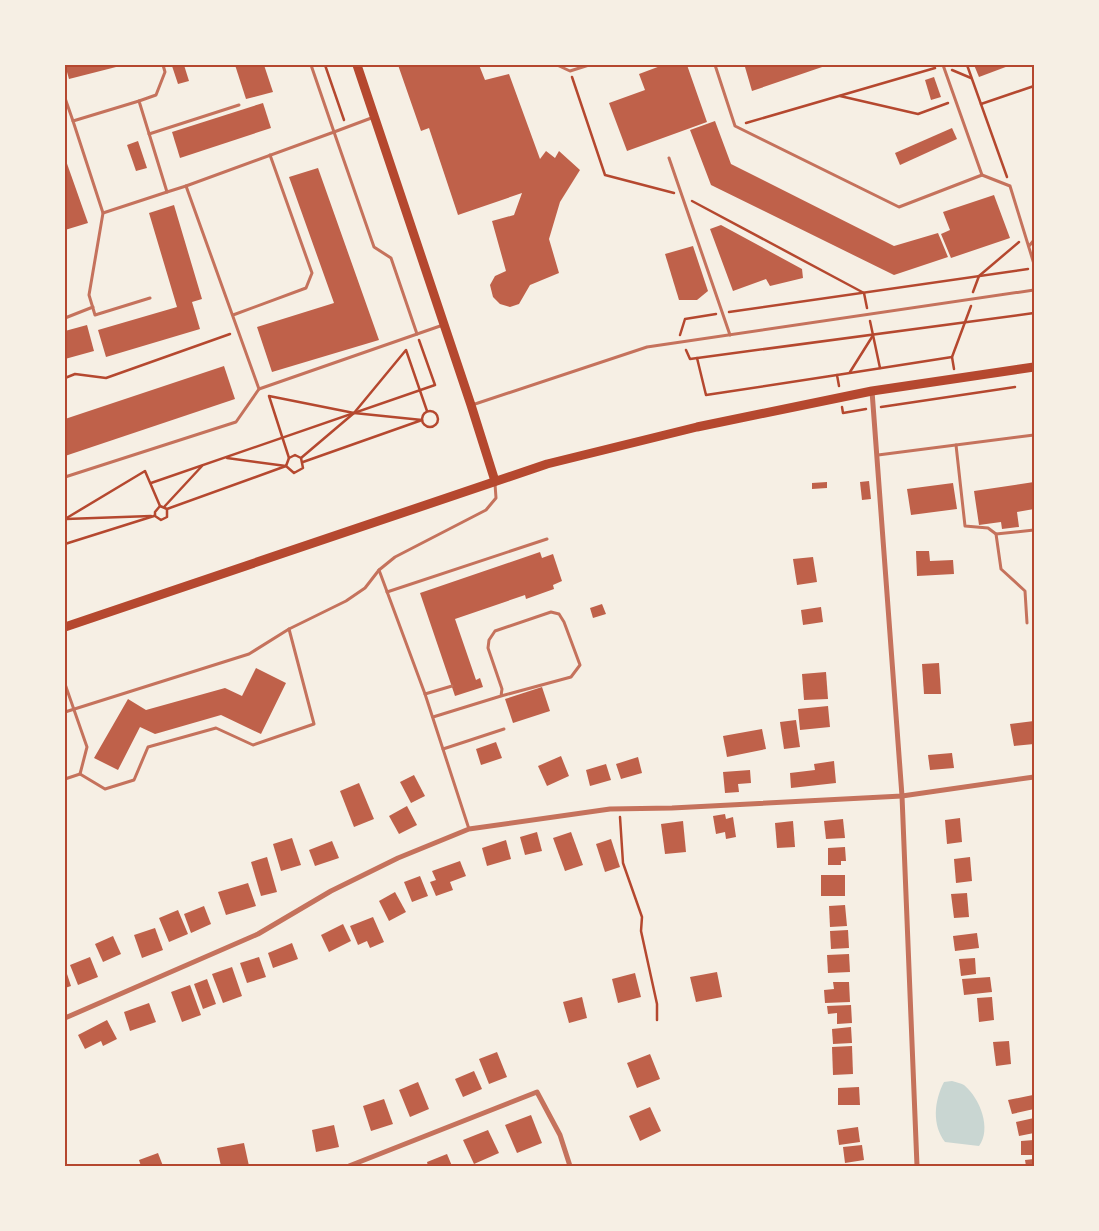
<svg xmlns="http://www.w3.org/2000/svg" width="1099" height="1231" viewBox="0 0 1099 1231" font-family="Lora,serif">
	<rect width="100%" height="100%" fill="#f6efe4"/>
	<!-- water -->
	<path fill="#c9d6d2" d="M952 1081C955 1082 961 1083 964 1085 980 1098 992 1129 979 1146L945 1142C932 1125 934 1101 944 1082Z"/>
	<!-- building -->
	<g fill="#bf614a">
		<path d="M65 65H119L120 66 69 79Z"/>
		<path d="M184 65 189 81 178 84 172 66Z"/>
		<path d="M235 65H264L273 92 246 99Z"/>
		<path d="M398 65H479L485 80 509 74 540 159 546 151 555 158 559 151 580 170 560 202 549 239 559 273 530 285 519 304 510 307 500 304 493 297 490 285 495 276 506 271 492 221 514 215 522 193 458 215 429 128 421 131Z"/>
		<path d="M663 65H687L707 122 627 151 609 103 645 90 639 74Z"/>
		<path d="M752 65H828L752 91 745 67Z"/>
		<path d="M974 65H1011L979 77Z"/>
		<path d="M934 77 941 97 931 100 925 80Z"/>
		<path d="M263 103 271 128 180 158 172 132Z"/>
		<path d="M715 121 731 164 894 246 938 233 948 257 894 275 711 185 690 130Z"/>
		<path d="M952 128 957 139 900 165 895 153Z"/>
		<path d="M138 141 147 168 136 171 127 145Z"/>
		<path d="M65 158 88 223 65 230Z"/>
		<path d="M318 168 379 340 272 372 257 327 334 303 289 177Z"/>
		<path d="M994 195 1010 238 951 258 941 234 950 230 943 212Z"/>
		<path d="M174 205 202 299 192 302 200 329 106 357 98 330 177 307 149 213Z"/>
		<path d="M721 225 802 269 803 278 770 286 766 279 733 291 710 229Z"/>
		<path d="M693 246 708 291 697 300H679L665 254Z"/>
		<path d="M87 325 94 351 65 359V331Z"/>
		<path d="M224 366 235 399 65 456V419Z"/>
		<path d="M869 481 871 499 862 500 860 482Z"/>
		<path d="M827 482V488L812 489V483Z"/>
		<path d="M1034 482V509L1017 512 1019 527 1002 529 1001 522 979 525 974 491Z"/>
		<path d="M953 483 957 509 911 515 907 489Z"/>
		<path d="M916 551H929L930 561 953 560 954 574 917 576Z"/>
		<path d="M540 552 542 558 553 554 562 581 553 585 554 589 526 599 525 595 455 619 476 680 480 678 483 687 455 696 420 593Z"/>
		<path d="M813 557 817 582 797 585 793 559Z"/>
		<path d="M602 604 606 614 593 618 590 608Z"/>
		<path d="M821 607 823 622 803 625 801 610Z"/>
		<path d="M939 663 941 694H924L922 664Z"/>
		<path d="M256 668 286 683 261 734 221 715 155 734 140 727 118 770 94 758 128 699 146 710 225 688 242 696Z"/>
		<path d="M826 672 828 699 804 700 802 674Z"/>
		<path d="M542 687 550 711 513 723 505 699Z"/>
		<path d="M828 706 830 727 800 730 798 709Z"/>
		<path d="M796 720 800 747 784 749 780 722Z"/>
		<path d="M1034 721V744L1014 746 1010 724Z"/>
		<path d="M762 729 766 749 727 757 723 736Z"/>
		<path d="M496 742 502 758 481 765 476 749Z"/>
		<path d="M952 753 954 768 930 770 928 755Z"/>
		<path d="M561 756 569 776 547 786 538 766Z"/>
		<path d="M638 757 642 773 621 779 616 764Z"/>
		<path d="M834 761 836 783 791 788 790 773 815 770 814 764Z"/>
		<path d="M606 764 611 780 590 786 586 770Z"/>
		<path d="M750 770 751 783 738 784 739 792 725 793 723 772Z"/>
		<path d="M414 775 425 796 411 803 400 782Z"/>
		<path d="M359 783 374 819 354 827 340 791Z"/>
		<path d="M407 806 417 825 399 834 389 816Z"/>
		<path d="M725 814 726 819 733 817 736 837 726 839 725 832 716 834 713 816Z"/>
		<path d="M960 818 962 842 947 844 945 820Z"/>
		<path d="M843 819 845 838 826 839 824 821Z"/>
		<path d="M683 821 686 852 665 854 661 824Z"/>
		<path d="M793 821 795 847 777 848 775 823Z"/>
		<path d="M537 832 542 851 525 855 520 837Z"/>
		<path d="M571 832 583 865 565 871 553 838Z"/>
		<path d="M292 838 301 865 281 871 273 844Z"/>
		<path d="M611 839 620 867 605 872 596 844Z"/>
		<path d="M506 840 511 859 487 866 482 848Z"/>
		<path d="M332 841 339 858 315 866 309 850Z"/>
		<path d="M845 847 846 861H841V865H828V848Z"/>
		<path d="M267 857 277 892 261 896 251 862Z"/>
		<path d="M970 857 972 881 956 883 954 859Z"/>
		<path d="M460 861 466 876 450 882 453 890 436 896 430 882 436 880 432 871Z"/>
		<rect x="821" y="875" width="24" height="21"/>
		<path d="M420 876 428 896 412 902 404 882Z"/>
		<path d="M248 883 256 906 226 915 218 892Z"/>
		<path d="M395 892 406 912 389 921 379 901Z"/>
		<path d="M967 893 969 917 954 918 951 894Z"/>
		<path d="M845 905 847 926 830 927 829 906Z"/>
		<path d="M204 906 211 924 191 933 184 914Z"/>
		<path d="M178 910 188 934 169 942 159 918Z"/>
		<path d="M373 917 384 942 370 948 367 941 358 945 350 926Z"/>
		<path d="M343 924 351 941 329 952 321 935Z"/>
		<path d="M155 928 163 950 142 958 134 935Z"/>
		<path d="M848 930 849 948 831 949 830 931Z"/>
		<path d="M977 933 979 948 955 951 953 936Z"/>
		<path d="M113 936 121 954 103 962 95 944Z"/>
		<path d="M292 943 298 959 273 968 268 953Z"/>
		<path d="M849 954 850 972 828 973 827 955Z"/>
		<path d="M90 957 98 977 78 985 70 965Z"/>
		<path d="M259 957 266 977 247 983 240 963Z"/>
		<path d="M975 958 976 974 961 976 959 959Z"/>
		<path d="M232 967 242 996 223 1003 212 974Z"/>
		<path d="M65 968 71 986 65 988Z"/>
		<path d="M717 972 722 997 696 1002 690 977Z"/>
		<path d="M635 973 641 997 618 1003 612 979Z"/>
		<path d="M990 977 992 992 964 995 962 979Z"/>
		<path d="M207 979 216 1004 203 1009 194 984Z"/>
		<path d="M833 982H849L850 1002 825 1003 824 990 834 989Z"/>
		<path d="M190 985 201 1015 182 1022 171 992Z"/>
		<path d="M582 997 587 1018 569 1023 563 1002Z"/>
		<path d="M992 997 994 1020 979 1022 977 998Z"/>
		<path d="M149 1003 156 1022 130 1031 124 1012Z"/>
		<path d="M851 1005 852 1023 837 1024V1013L828 1014 827 1006Z"/>
		<path d="M107 1020 117 1039 103 1046 101 1041 85 1049 78 1035Z"/>
		<path d="M851 1027 852 1043 833 1044 832 1029Z"/>
		<path d="M1009 1041 1011 1064 996 1066 993 1042Z"/>
		<path d="M852 1046 853 1074 833 1075 832 1047Z"/>
		<path d="M497 1052 507 1077 489 1084 479 1059Z"/>
		<path d="M650 1054 660 1079 637 1088 627 1063Z"/>
		<path d="M474 1071 482 1089 463 1097 455 1079Z"/>
		<path d="M418 1082 429 1109 410 1117 399 1090Z"/>
		<path d="M859 1087 860 1105H838V1088Z"/>
		<path d="M1033 1095 1034 1109 1012 1114 1008 1100Z"/>
		<path d="M384 1099 393 1124 371 1131 363 1106Z"/>
		<path d="M650 1107 661 1131 640 1141 629 1116Z"/>
		<path d="M531 1115 542 1143 517 1153 505 1125Z"/>
		<path d="M1034 1118V1133L1019 1136 1016 1122Z"/>
		<path d="M334 1125 339 1147 316 1152 312 1130Z"/>
		<path d="M858 1127 860 1142 839 1145 837 1130Z"/>
		<path d="M488 1130 499 1153 474 1164 463 1140Z"/>
		<path d="M1034 1140V1155H1021V1141Z"/>
		<path d="M244 1143 249 1166H221L217 1148Z"/>
		<path d="M862 1145 864 1160 845 1163 843 1147Z"/>
		<path d="M158 1153 163 1166H141L139 1160Z"/>
		<path d="M447 1154 452 1166H428L427 1162Z"/>
		<path d="M1034 1159V1166H1026L1025 1160Z"/>
	</g>
	<g fill="none" stroke-linecap="round" stroke-linejoin="round">
		<!-- path -->
		<g stroke="#b5482f" stroke-width="2.5">
			<path d="M325 65 344 120"/>
			<path d="M967 65 1007 177"/>
			<path d="M952 70 971 78"/>
			<path d="M572 77 605 175 674 193"/>
			<path d="M840 96 918 114 948 103"/>
			<path d="M981 104 1034 86"/>
			<path d="M746 123 935 68"/>
			<path d="M692 201 864 293 867 308"/>
			<path d="M973 292 979 276 1019 242"/>
			<path d="M729 312 1028 269"/>
			<path d="M870 321 880 368"/>
			<path d="M680 335 685 319 716 314"/>
			<path d="M686 350 690 359 1034 313"/>
			<path d="M697 358 706 395 837 375"/>
			<path d="M954 369 952 357 971 306"/>
			<path d="M850 372 872 337"/>
			<path d="M65 378 75 374 106 378 230 334"/>
			<path d="M839 386 837 375 952 357"/>
			<path d="M842 407 843 413 866 409"/>
			<path d="M881 407 1015 387"/>
			<circle cx="430" cy="419" r="8"/>
			<path d="M227 458 286 466 294 473 303 468 301 458 295 455 289 458 286 466"/>
			<path d="M289 458 269 396 354 413 422 420 303 462"/>
			<path d="M301 458 354 413 406 350 427 411"/>
			<path d="M151 483 435 385 419 340"/>
			<path d="M164 507 202 466"/>
			<path d="M167 509V517L161 520 155 516V512L160 506 167 509 286 466"/>
			<path d="M65 519 145 471 160 506"/>
			<path d="M66 519 151 516"/>
			<path d="M65 544 154 516"/>
			<path d="M620 817 623 863 642 917 641 931 657 1004V1020"/>
		</g>
		<!-- service -->
		<g stroke="#c5725c" stroke-width="3">
			<path d="M163 65 165 72 156 95 139 101 167 192 186 186"/>
			<path d="M557 65 570 71 589 65"/>
			<path d="M715 65 735 126 899 207 982 175 1010 186 1034 264"/>
			<path d="M943 65 982 175"/>
			<path d="M65 98 73 121"/>
			<path d="M139 101 73 121 103 213 89 295 95 315 150 298"/>
			<path d="M374 117 334 132 374 247 391 258 417 334"/>
			<path d="M149 134 239 105"/>
			<path d="M669 158 730 335"/>
			<path d="M103 213 167 192"/>
			<path d="M1029 246 1034 240"/>
			<path d="M233 315 306 288 312 273 270 155"/>
			<path d="M65 318 93 307"/>
			<path d="M259 389 186 186 334 132 311 65"/>
			<path d="M472 405 647 347 1034 290"/>
			<path d="M956 445 965 526 988 528 996 534 1034 530"/>
			<path d="M878 455 1034 435"/>
			<path d="M65 477 236 422 259 389 443 325"/>
			<path d="M996 534 1001 569 1025 591 1027 623"/>
			<path d="M379 570 425 694 469 829"/>
			<path d="M387 592 547 539"/>
			<path d="M65 684 87 747 80 774"/>
			<path d="M425 694 452 686"/>
			<path d="M65 712 249 654 289 629 346 601 365 588 379 570 395 557 486 510 496 498 495 484"/>
			<path d="M433 717 501 696 502 689 488 648 489 640 495 631 551 612 559 614 564 622 580 665 571 677 501 696"/>
			<path d="M443 749 504 729"/>
			<path d="M65 779 80 774 105 789 134 780 148 747 216 728 253 745 314 724 289 629"/>
		</g>
		<!-- minor -->
		<g stroke="#c5725c" stroke-width="5">
			<path d="M872 391 902 796 917 1166"/>
			<path d="M65 1018 258 934 331 891 398 858 469 829 610 809 672 808 902 796 1034 777"/>
			<path d="M349 1166 537 1092 560 1135 570 1166"/>
		</g>
		<!-- secondary -->
		<g stroke="#b5482f" stroke-width="9">
			<path d="M357 65 471 405 495 481"/>
			<path d="M65 627 547 464 697 427 872 391 1034 367"/>
		</g>
	</g>
	<!-- border -->
	<rect width="1099" height="1231" fill="none" stroke="#f6efe4" stroke-width="132"/>
	<rect x="66" y="66" width="967" height="1099" fill="none" stroke="#b5482f" stroke-width="2"/>
</svg>
